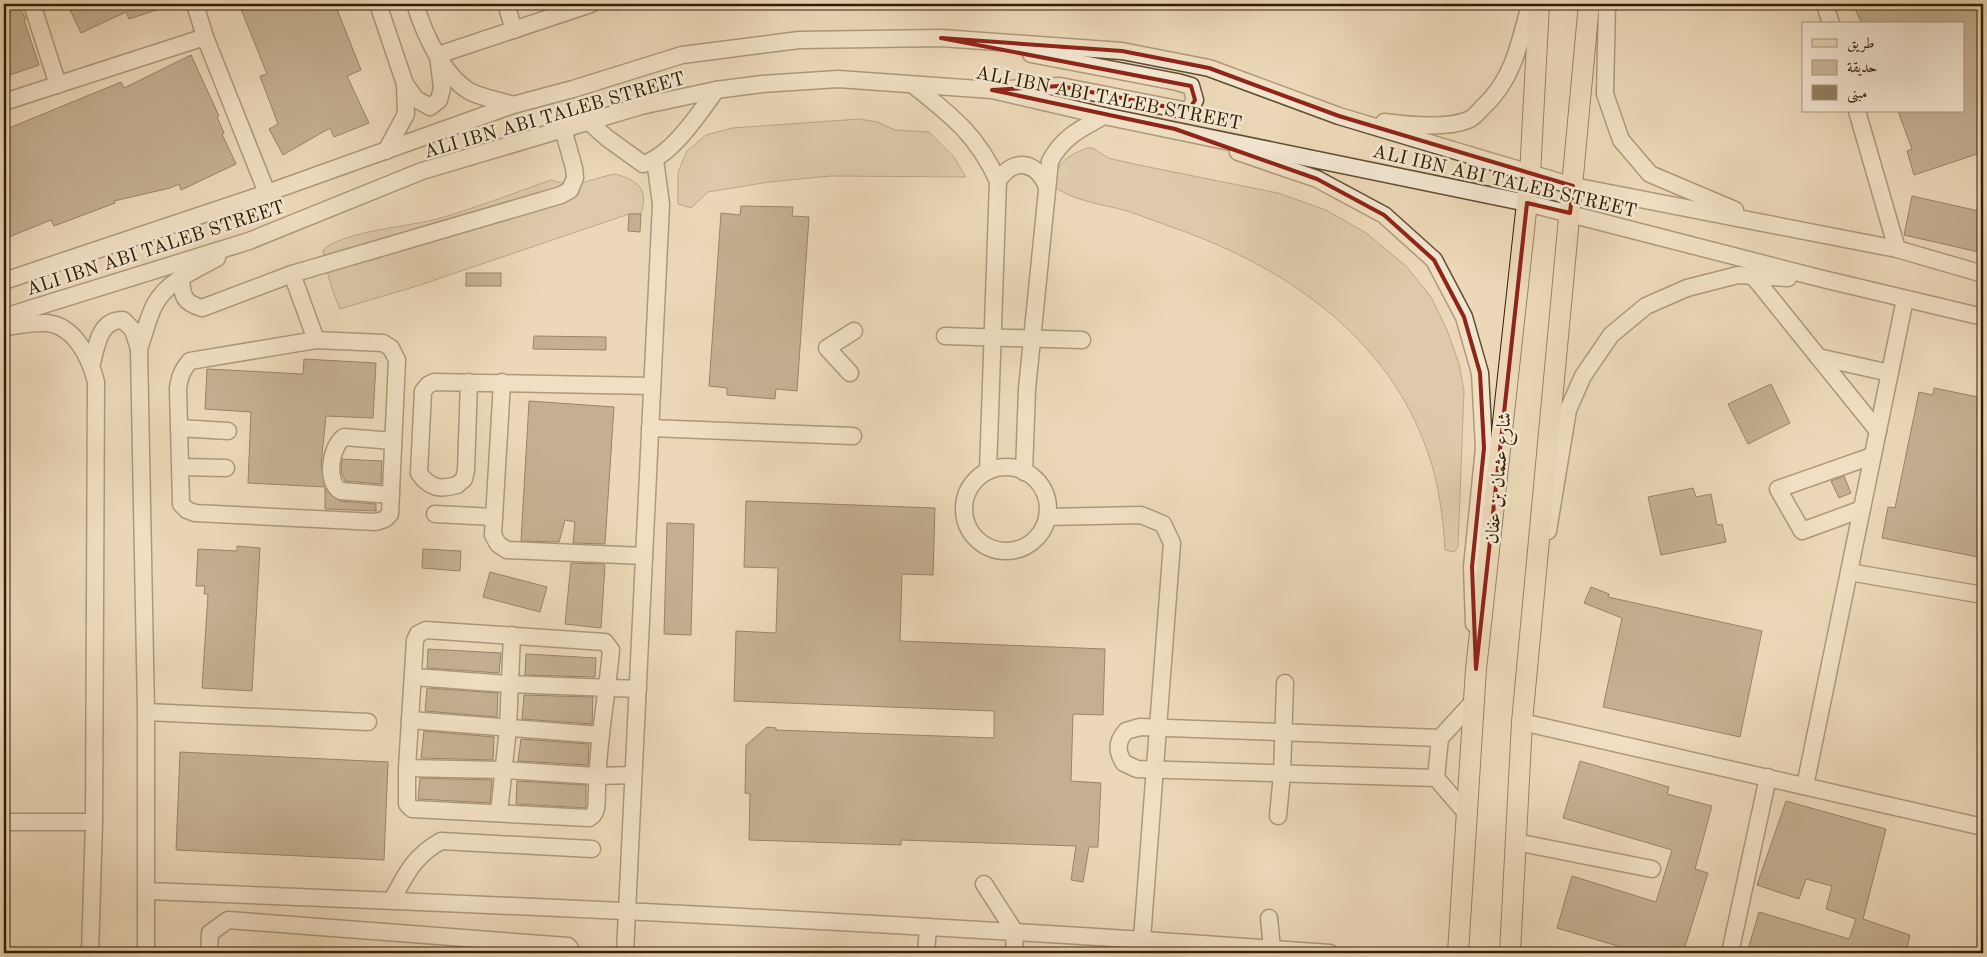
<svg xmlns="http://www.w3.org/2000/svg" width="1987" height="957" viewBox="0 0 1987 957" font-family="'Old Standard TT',Amiri,serif">
	<rect width="100%" height="100%" fill="#ecd8b8"/>
	<filter id="stains"><feTurbulence type="fractalNoise" baseFrequency=".004" numOctaves="4"/><feColorMatrix values="0 0 0 0 .2 0 0 0 0 .09 0 0 0 0 .02 0 0 0 .5 -.17"/></filter>
	<radialGradient id="worn" r=".72"><stop offset=".6" stop-color="#630" stop-opacity="0"/><stop offset="1" stop-color="#630" stop-opacity=".3"/></radialGradient>
	<!-- green -->
	<g fill="#ccb899" stroke="#7f6b4e">
		<path d="M860 119 877 122 895 130 929 132 954 157 966 177 831 176 769 182 708 192 691 208 678 204V172L687 151 706 135 732 128Z"/>
		<path d="M1087 148H1093L1108 158 1139 165 1278 193 1326 210 1366 233 1406 266 1431 297 1447 330 1459 364 1464 391 1458 547 1454 552 1445 550C1443 517 1439 484 1428 453 1390 340 1289 269 1180 230 1163 224 1145 217 1127 211 1102 204 1072 201 1052 185 1058 162 1065 157 1087 148Z"/>
		<path d="M615 174C638 180 649 189 641 214H629L417 286 340 309C332 291 326 270 323 250 346 230 410 227 441 218 478 207 514 193 551 180 579 189 588 179 615 174Z"/>
	</g>
	<!-- building -->
	<g fill="#937f62" stroke="#321e04">
		<path d="M4 4H18L26 19 24 20 39 65 4 77Z"/>
		<path d="M67 4H168V6L129 19 126 12 81 33Z"/>
		<path d="M239 4H335L361 70 347 76 369 123 334 137 330 128 283 155 269 129 278 124 260 76 267 74Z"/>
		<path d="M1867 4H1978L1983 19V152L1914 175 1907 151 1912 149 1898 111H1963V24H1862L1855 9Z"/>
		<path d="M191 55 219 116 217 117 224 133 222 134 236 164 181 190 179 184 170 188 114 201 115 203 54 226 51 220 4 239V130L121 82 124 88Z"/>
		<path d="M1912 196 1983 212V253L1904 235Z"/>
		<path d="M741 206 793 207 792 216 809 217 797 391 776 389 775 399 727 395V388L709 386 721 213 740 215Z"/>
		<path d="M629 214H641L640 232 628 231Z"/>
		<rect x="466" y="273" width="35" height="13"/>
		<path d="M534 336 606 337V350L533 349Z"/>
		<path d="M304 359 376 363 373 418 326 416 321 465 325 487 248 483 251 412 205 409 207 369 303 374Z"/>
		<path d="M1771 384 1790 423 1748 444 1728 404Z"/>
		<path d="M1934 388 1983 398V558L1882 538 1888 507 1895 508 1919 392 1933 395Z"/>
		<path d="M529 401 614 407 605 544 573 543 575 522 565 520 559 542 521 541Z"/>
		<path d="M342 459 382 461 381 484 345 481 341 472Z"/>
		<path d="M1844 476 1851 493 1839 498 1831 481Z"/>
		<path d="M325 488 330 494 340 501 376 504V511L325 509Z"/>
		<path d="M1693 488 1696 497 1711 494 1717 525 1722 524 1726 542 1661 555 1648 497Z"/>
		<path d="M746 501 935 508 933 575 902 574 900 641 1105 649 1103 715 1073 714 1071 781 1101 783 1098 847H1089L1083 882 1071 880 1076 846 901 840V845L749 840 750 794 745 793 746 745 767 727 776 728V730L994 738V711L734 701 736 631 776 633 778 568 744 567Z"/>
		<path d="M667 523 694 524 691 635 664 634Z"/>
		<path d="M237 546 260 548 252 691 202 688 208 594H204L205 586H196L198 549 237 551Z"/>
		<path d="M423 549 461 551 460 571 422 568Z"/>
		<path d="M571 563 604 564 605 566 601 628 565 624Z"/>
		<path d="M490 572 547 587 540 612 483 597Z"/>
		<path d="M1591 587 1609 594 1608 597 1762 631 1740 737 1603 707 1622 618 1584 603Z"/>
		<path d="M428 649 501 653 499 673 427 668Z"/>
		<path d="M526 654 596 658 595 677 525 675Z"/>
		<path d="M427 688 498 693 497 717 425 711Z"/>
		<path d="M524 695 593 697 592 724 522 719Z"/>
		<path d="M424 731 494 737 493 760 421 758Z"/>
		<path d="M521 739 589 744 588 765 518 761Z"/>
		<path d="M180 752 388 762 384 860 176 850Z"/>
		<path d="M1580 761 1669 787 1667 794 1712 806 1695 869 1708 873 1683 953H1641L1557 928 1572 876 1656 902 1672 850 1563 818Z"/>
		<path d="M420 778 492 780 490 803 418 799Z"/>
		<path d="M517 781 586 785V808L516 804Z"/>
		<path d="M1786 801 1886 829 1863 919 1910 935 1906 953H1807L1793 948 1791 953H1747L1759 912 1849 939 1856 919 1826 909 1832 886 1806 879 1799 899 1757 885Z"/>
	</g>
	<g fill="none" stroke-linecap="round" stroke-linejoin="round">
		<!-- minor casing -->
		<g stroke="#604c31" stroke-width="19">
			<g id="minor">
				<path d="M32 4 58 85"/>
				<path d="M195 4 205 37 267 193"/>
				<path d="M378 4 405 84 406 114 386 151"/>
				<path d="M415 4C424 33 442 74 469 91 481 98 500 100 513 105"/>
				<path d="M506 4 514 30"/>
				<path d="M1607 4 1605 94 1621 140 1650 174 1735 210"/>
				<path d="M1825 4 1831 24"/>
				<path d="M405 84 416 99 430 107 439 100 442 88 438 55 591 4"/>
				<path d="M913 85C952 116 977 135 998 181L988 471"/>
				<path d="M1009 89 1060 86 1188 111 1195 100 1191 86 1177 82 1031 54"/>
				<path d="M4 102 205 37"/>
				<path d="M1857 111 1897 249"/>
				<path d="M589 122 607 138 643 164C671 156 699 114 716 90"/>
				<path d="M1384 122C1407 125 1447 129 1468 120 1474 118 1479 111 1483 107 1513 80 1520 42 1530 4"/>
				<path d="M1238 152 1317 179 1384 215 1434 260 1464 317 1480 373 1484 448 1472 567 1474 624"/>
				<path d="M998 181C1013 157 1037 161 1047 187"/>
				<path d="M292 274 316 340 383 343 391 348 397 360 390 514 385 519 376 522 195 513 187 510 181 504 178 388C180 376 182 370 190 361L316 340"/>
				<path d="M1753 276 1878 431"/>
				<path d="M181 278C182 296 184 303 202 308L292 274 561 195 570 190 575 178 574 168 563 129"/>
				<path d="M4 281 267 193 513 105 573 89 682 55 799 40 941 38 1122 51 1209 68 1339 116 1573 186 1897 249 1983 274"/>
				<path d="M4 317 249 241 422 171 641 106 716 90 762 84 838 79 992 90 1104 116 1527 203 1823 279 1983 317"/>
				<path d="M4 327C17 326 33 322 47 323 75 326 90 358 96 382L94 822 90 953"/>
				<path d="M945 336 1082 340"/>
				<path d="M1818 357 1890 373"/>
				<path d="M92 363C97 345 99 320 123 320L133 330 139 349"/>
				<path d="M850 373 827 348 854 331"/>
				<path d="M469 382 466 470 464 479 457 485C440 490 429 488 419 473L423 391 428 385 434 382 652 386"/>
				<path d="M502 382 493 535 498 544 507 550 644 556"/>
				<path d="M179 428 228 431"/>
				<path d="M650 428 853 436"/>
				<path d="M181 467 226 468"/>
				<circle cx="1006" cy="509" r="42"/>
				<path d="M1024 472 1027 389 1050 161C1063 137 1080 129 1104 116"/>
				<path d="M391 495 341 491C325 483 330 447 344 437L393 441"/>
				<path d="M1862 509 1802 531 1778 489 1872 456"/>
				<path d="M435 514 494 517"/>
				<path d="M1047 517 1141 515 1163 524 1172 543 1142 939"/>
				<path d="M1548 531 1568 410 1583 376 1611 335 1646 306 1687 288 1738 275 1788 278"/>
				<path d="M1849 572 1983 595"/>
				<path d="M414 677 508 684 638 689"/>
				<path d="M1523 711 1522 722 1983 827"/>
				<path d="M146 712 368 722"/>
				<path d="M410 720 601 735"/>
				<path d="M407 768V804L412 809 589 818C599 813 596 801 597 791 597 743 607 697 611 650L605 642 426 630 418 634 415 640 407 768 503 770 597 776 633 775"/>
				<path d="M1436 778 1440 738"/>
				<path d="M1805 786 1905 299"/>
				<path d="M499 813 508 728 512 635"/>
				<path d="M1467 814 1436 778 1137 769 1124 763C1116 751 1117 741 1126 731L1140 727 1440 738 1474 701"/>
				<path d="M1278 816 1282 774 1285 683"/>
				<path d="M4 822H94"/>
				<path d="M1516 842 1652 869"/>
				<path d="M984 884 1015 932 1014 953"/>
				<path d="M147 891C542 906 936 924 1330 953"/>
				<path d="M392 900C406 874 414 856 441 841L592 849"/>
				<path d="M1269 918 1272 949"/>
				<path d="M146 953V712L139 349C144 335 148 317 155 304 168 281 195 270 217 258"/>
				<path d="M209 953 210 933 228 920 568 946 573 953"/>
				<path d="M625 953 661 204 655 160"/>
				<path d="M926 953 928 927"/>
				<path d="M1730 953 1768 777"/>
			</g>
		</g>
		<!-- major casing -->
		<g stroke="#321e04" stroke-width="22">
			<g id="major">
				<path d="M1458 953 1476 669 1530 175 1539 4"/>
				<path d="M1510 953 1522 722 1589 4"/>
			</g>
		</g>
		<!-- minor -->
		<use href="#minor" stroke="#f3e6d1" stroke-width="16"/>
		<!-- major -->
		<use href="#major" stroke="#ecd8b8" stroke-width="20"/>
	</g>
	<!-- marked area -->
	<path d="M0 0H1987V957H0ZM941 38 1122 51 1209 68 1339 116 1573 186 1570 213 1527 203 1476 669 1472 567 1484 448 1480 373 1464 317 1434 260 1384 215 1317 179 1175 129 992 90 1060 86 1188 111 1195 100 1191 86Z" fill="#ecd8b8" fill-opacity=".55" fill-rule="evenodd"/>
	<path fill="none" stroke="#8f2418" stroke-width="4" stroke-linejoin="round" d="M941 38 1122 51 1209 68 1339 116 1573 186 1570 213 1527 203 1476 669 1472 567 1484 448 1480 373 1464 317 1434 260 1384 215 1317 179 1175 129 992 90 1060 86 1188 111 1195 100 1191 86Z"/>
	<g text-anchor="middle" stroke-width="5" stroke-linejoin="round" paint-order="stroke">
		<!-- street labels -->
		<g font-size="19" fill="#321e04" stroke="#f3e6d1">
			<text transform="translate(1109 97) rotate(11)" y="7">ALI IBN ABI TALEB STREET</text>
			<text transform="translate(554 114) rotate(-16)" y="7">ALI IBN ABI TALEB STREET</text>
			<text transform="translate(1505 180) rotate(13)" y="7">ALI IBN ABI TALEB STREET</text>
			<text transform="translate(155 247) rotate(-18)" y="7">ALI IBN ABI TALEB STREET</text>
			<text transform="translate(1497 478) rotate(-84)" y="7">شارع عثمان بن عفان</text>
		</g>
	</g>
	<!-- margin -->
	<rect width="1987" height="957" fill="none" stroke="#ecd8b8" stroke-width="20"/>
	<rect x="5" y="5" width="1977" height="947" fill="none" stroke="#321e04" stroke-width="2.5"/>
	<rect x="10" y="10" width="1967" height="937" fill="none" stroke="#321e04"/>
	<!-- legend -->
	<rect x="1802" y="22" width="162" height="90" fill="#f3e6d1" stroke="#a6967f"/>
	<rect x="1812" y="39" width="25" height="8" fill="#ecd8b8" stroke="#a6967f"/>
	<text x="1847" y="48" font-size="15" fill="#321e04">طريق</text>
	<rect x="1812" y="60" width="25" height="15" fill="#ccb899" stroke="#a6967f"/>
	<text x="1847" y="72" font-size="15" fill="#321e04">حديقة</text>
	<rect x="1812" y="85" width="25" height="15" fill="#937f62" stroke="#a6967f"/>
	<text x="1847" y="98" font-size="15" fill="#321e04">مبنى</text>
	<rect width="100%" height="100%" filter="url(#stains)"/>
	<rect width="100%" height="100%" fill="url(#worn)"/>
</svg>
